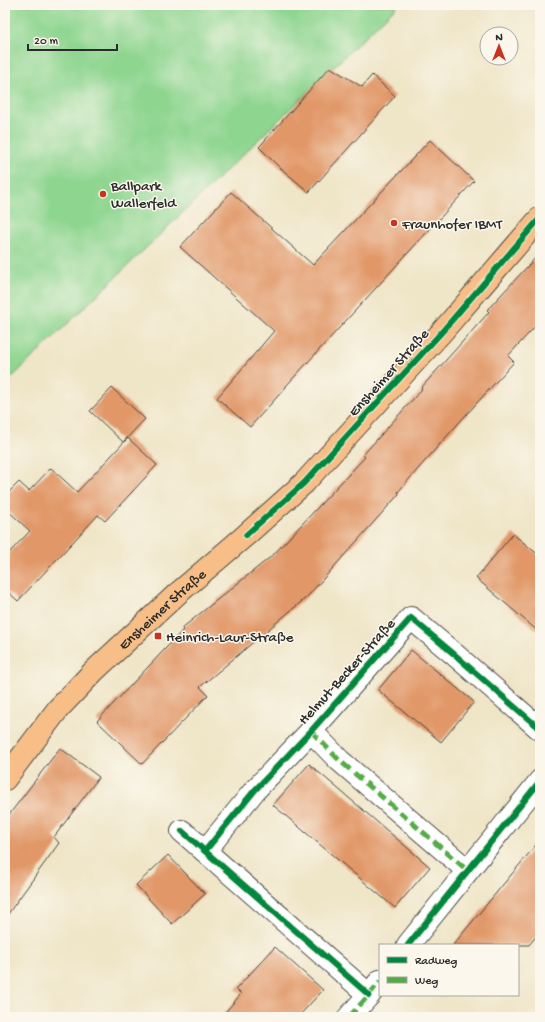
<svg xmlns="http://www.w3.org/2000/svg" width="545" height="1022" viewBox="0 0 545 1022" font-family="'Gochi Hand',sans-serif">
	<rect width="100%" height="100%" fill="#fbf7ec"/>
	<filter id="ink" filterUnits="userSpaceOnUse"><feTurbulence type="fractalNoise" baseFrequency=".025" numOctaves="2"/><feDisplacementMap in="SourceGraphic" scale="8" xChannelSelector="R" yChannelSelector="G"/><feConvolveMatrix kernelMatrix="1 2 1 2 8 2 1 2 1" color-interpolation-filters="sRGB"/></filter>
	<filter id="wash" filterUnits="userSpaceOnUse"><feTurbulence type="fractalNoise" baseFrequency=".012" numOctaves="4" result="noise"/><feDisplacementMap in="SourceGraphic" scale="16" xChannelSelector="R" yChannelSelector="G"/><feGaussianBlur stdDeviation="0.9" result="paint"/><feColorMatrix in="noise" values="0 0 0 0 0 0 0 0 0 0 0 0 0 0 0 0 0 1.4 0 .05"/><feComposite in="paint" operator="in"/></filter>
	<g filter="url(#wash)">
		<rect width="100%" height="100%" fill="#efe5c7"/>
		<!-- grass -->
		<path fill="#8ed590" stroke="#5c805e" d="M5 5H398L5 384Z"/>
		<g id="blocks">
			<!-- building -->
			<g fill="#e19768">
				<path d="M330 67 362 87 372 75 395 96 309 192 279 167 259 147Z"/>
				<path d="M430 140 474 181 286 386V387L250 427 217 398 274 331 180 247 231 192 313 265Z"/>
				<path d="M540 253V321L508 356 514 362 447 436 398 492 399 494 307 597 200 687 208 695 142 764 97 721 183 630 182 628 273 555 365 457 363 455 422 389 421 388 489 312 487 310Z"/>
				<path d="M112 388 145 419 123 442 90 411Z"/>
				<path d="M128 438 157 465 105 521 98 515 18 601 5 589V557L30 531 5 508V496L19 482 29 491 51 468 77 492Z"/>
				<path d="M513 534 540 556V633L476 578Z"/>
				<path d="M411 650 474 702 441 742 378 690Z"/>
				<path d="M60 748 99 777 54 837 59 843 5 918V820Z"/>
				<path d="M309 764 430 867 395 908 273 805Z"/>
				<path d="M540 840V932L529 945H453Z"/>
				<path d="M168 855 205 894 172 924 136 885Z"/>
				<path d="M275 947 323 990 298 1017H221L241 994 236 989Z"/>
			</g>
		</g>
	</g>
	<g filter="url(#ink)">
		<use href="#blocks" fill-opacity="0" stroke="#484742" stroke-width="1"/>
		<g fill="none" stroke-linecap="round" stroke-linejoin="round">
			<!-- minor casing -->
			<g stroke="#484742" stroke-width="24">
				<g id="minor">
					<path d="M311 731 339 760 467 870"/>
					<path d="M182 831 369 995"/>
					<path d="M205 851 255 790 311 731 411 618 454 654 540 729"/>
					<path d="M408 945 540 781"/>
					<path d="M349 1017 369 995 380 981"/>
				</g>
			</g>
			<!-- major casing -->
			<g stroke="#484742" stroke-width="24">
				<g id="major">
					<path id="s1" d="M5 779 58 709 94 671 177 594 246 535 304 483 440 334 540 218"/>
				</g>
			</g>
			<!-- minor -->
			<use href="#minor" stroke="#fff" stroke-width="22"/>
			<!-- major -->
			<use href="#major" stroke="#f7be87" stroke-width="22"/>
			<!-- quiet -->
			<g stroke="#54ab44" stroke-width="5" stroke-dasharray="10 5" stroke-linecap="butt">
				<path d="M311 731 339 760 467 870"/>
				<path d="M349 1017 369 995 380 981"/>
			</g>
			<!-- cycleway casing -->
			<g stroke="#fbf7ec" stroke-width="8">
				<g id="cycleway">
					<path d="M246 535 304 483 440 334 540 218"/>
					<path d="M182 831 369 995"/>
					<path d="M205 851 255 790 311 731 411 618 454 654 540 729"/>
					<path d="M408 945 540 781"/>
				</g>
			</g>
			<!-- cycleway -->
			<use href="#cycleway" stroke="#00873e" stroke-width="6"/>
		</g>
	</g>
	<!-- markers -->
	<g fill="#c8321e" stroke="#fbf7ec" stroke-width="1.5">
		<circle cx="103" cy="194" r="4"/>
		<circle cx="394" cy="223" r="4"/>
		<rect x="154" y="632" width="8" height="8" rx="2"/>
	</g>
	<g text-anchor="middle" stroke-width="3" stroke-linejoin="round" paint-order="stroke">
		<!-- poi labels -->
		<g font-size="15" fill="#2b2b2b" stroke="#fbf7ec" text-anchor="start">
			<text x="111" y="190">Ballpark<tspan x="111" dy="17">Wallerfeld</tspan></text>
			<text x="402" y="228">Fraunhofer IBMT</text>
			<text x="166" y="641">Heinrich-Laur-Straße</text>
		</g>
		<!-- street labels -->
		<g font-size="15" fill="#2b2b2b" stroke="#fbf7ec">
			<text transform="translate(388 372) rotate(-48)" y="5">Ensheimer Straße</text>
			<text dy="5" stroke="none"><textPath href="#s1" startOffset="232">Ensheimer Straße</textPath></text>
			<text transform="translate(346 671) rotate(-48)" y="5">Helmut-Becker-Straße</text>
		</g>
	</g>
	<!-- margin -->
	<rect width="545" height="1022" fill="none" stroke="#fbf7ec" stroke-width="20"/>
	<!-- legend -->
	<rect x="379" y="944" width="140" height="52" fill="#fbf7ec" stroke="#a8a59f"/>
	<rect x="387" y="957" width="20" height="6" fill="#00873e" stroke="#a8a59f"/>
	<text x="415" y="964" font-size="12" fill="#2b2b2b">Radweg</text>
	<rect x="387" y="977" width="20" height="6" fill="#54ab44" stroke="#a8a59f"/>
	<text x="415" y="984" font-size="12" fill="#2b2b2b">Weg</text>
	<!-- north arrow -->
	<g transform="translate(499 46)"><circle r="19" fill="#fbf7ec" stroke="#a8a59f"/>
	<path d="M0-3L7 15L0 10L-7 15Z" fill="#c8321e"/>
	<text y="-6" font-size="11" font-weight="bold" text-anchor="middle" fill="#2b2b2b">N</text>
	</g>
	<!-- scale -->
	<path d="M28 44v6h89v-6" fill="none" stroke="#2b2b2b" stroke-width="2"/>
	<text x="34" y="44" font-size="12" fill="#2b2b2b" stroke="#fbf7ec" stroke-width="3" paint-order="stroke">20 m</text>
</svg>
